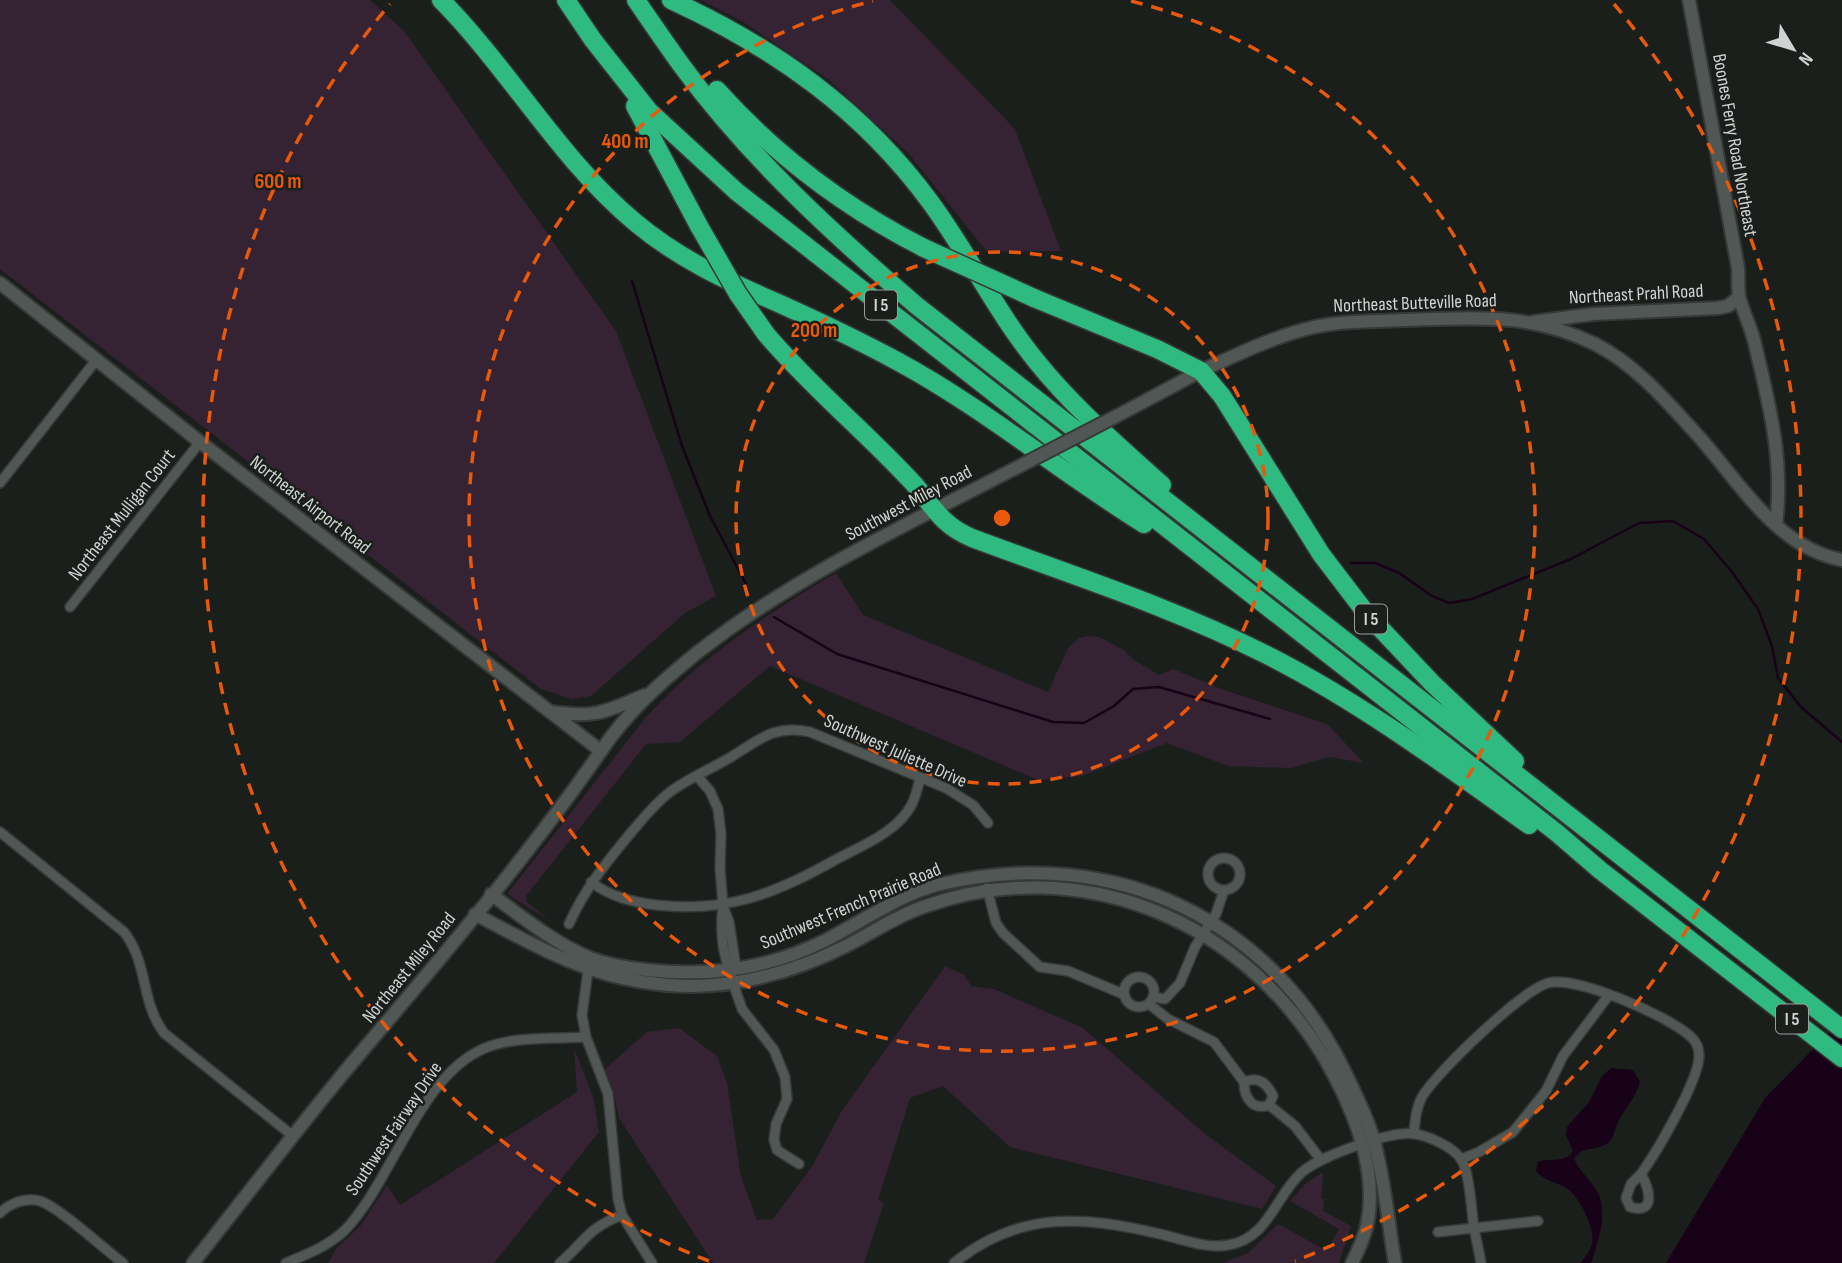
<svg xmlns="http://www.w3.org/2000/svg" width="1842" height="1263" viewBox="0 0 1842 1263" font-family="'Sofia Sans Condensed',sans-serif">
	<rect width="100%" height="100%" fill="#1a1f1c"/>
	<!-- green -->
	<g fill="#352233">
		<path d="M0 0H370L404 31 616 331 716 596 685 613 591 696 572 699 541 689 0 269Z"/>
		<path d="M701 0H890L1015 129 1061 251 987 252 909 154 828 79 743 22Z"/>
		<path d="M836 573 863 615 1048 692 1068 648 1079 638 1088 636 1099 637 1124 650 1134 660 1159 675 1173 669 1224 690 1327 724 1364 763 1330 757 1290 768 1228 766 1167 743 1082 776 1038 780 770 666 680 742 646 744 526 896 527 902 550 921 507 894 646 717C700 658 768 613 836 573Z"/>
		<path d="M945 966 964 975 971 986 994 989 1083 1028 1204 1133 1276 1186 1262 1209 1010 1147 943 1086 910 1098 878 1200 884 1203 864 1263H713L619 1118 614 1093 605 1069 647 1032 679 1028 717 1056 727 1083 741 1177 757 1220 773 1219 813 1165 841 1112Z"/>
		<path d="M574 1048 594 1100 599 1132 494 1263H328L336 1249 361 1225 387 1185 400 1205 577 1092Z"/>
		<path d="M1323 1172 1321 1199H1324L1323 1211 1351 1226 1339 1263H1223L1248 1253 1278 1224 1327 1251 1339 1229 1290 1201 1305 1184Z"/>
	</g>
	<!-- water -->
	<g fill="#170217">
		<path d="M1842 1020V1263H1666L1765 1098Z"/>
		<path d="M1611 1068 1633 1070 1640 1082C1636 1099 1622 1110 1616 1127 1614 1133 1613 1138 1609 1142 1598 1152 1582 1145 1574 1159 1579 1171 1590 1179 1597 1191 1609 1212 1598 1242 1591 1263H1580C1585 1258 1590 1251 1592 1244 1596 1230 1580 1199 1569 1190 1559 1182 1545 1182 1536 1171L1538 1162C1551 1157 1564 1164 1573 1151L1566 1135 1567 1127 1589 1102 1602 1076Z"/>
	</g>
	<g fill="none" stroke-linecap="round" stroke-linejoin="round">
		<!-- stream -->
		<g stroke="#170217" stroke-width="2.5">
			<path d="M632 281 682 446 710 516 746 584"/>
			<path d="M1351 563H1375L1399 573 1432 596 1449 603 1472 599 1571 559 1639 523 1673 521 1704 539 1732 572 1758 609 1772 646 1778 678 1801 707 1842 742"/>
			<path d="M774 617 837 654 1053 722 1084 723 1114 706 1133 689 1159 687 1270 719"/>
		</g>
		<!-- minor casing -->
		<g stroke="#363937" stroke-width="12">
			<g id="minor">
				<path d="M0 483 97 359"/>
				<path d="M70 607 200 442"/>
				<path d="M697 776 710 791 718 809 721 834 720 868 723 906 729 922 735 961 730 971 733 983 742 1009 774 1050 785 1077 787 1099 776 1124 774 1140 777 1150 799 1164"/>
				<path d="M0 832 124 932C149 964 140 1001 164 1033L293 1136"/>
				<circle cx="1224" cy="874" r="16"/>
				<path d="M591 882C611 897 632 902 656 905 726 913 775 894 835 860 861 846 898 832 912 804 916 796 918 787 920 778"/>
				<path d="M987 888 996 923 1003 933 1040 967 1068 971 1123 994"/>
				<path d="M723 907C720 927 722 952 730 971"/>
				<path d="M569 924C584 890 606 863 629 835 642 820 654 804 670 792 689 778 711 769 731 757 759 740 774 724 810 732L946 788 973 805 988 823"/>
				<path d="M589 963 582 1015 586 1037 608 1094 618 1199 622 1215 652 1263"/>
				<circle cx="1139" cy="992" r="15"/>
				<path d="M1153 997 1165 999 1180 983 1195 947 1216 914 1224 890"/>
				<path d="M1149 1004 1168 1019 1214 1042 1244 1082C1244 1098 1253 1111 1269 1105L1273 1096C1267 1083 1258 1076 1244 1082"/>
				<path d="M1269 1105 1295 1126 1321 1160"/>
				<path d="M1414 1133C1415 1121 1416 1108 1422 1097 1436 1073 1522 990 1548 983 1576 975 1668 1016 1690 1036 1696 1041 1699 1048 1699 1055 1700 1079 1656 1153 1641 1174"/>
				<path d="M1461 1159 1479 1152 1513 1132 1546 1091 1563 1056 1609 995"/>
				<path d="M1641 1174C1649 1188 1657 1215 1630 1207L1626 1198 1631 1184Z"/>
				<path d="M0 1213C10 1203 26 1197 40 1201 59 1207 104 1249 123 1263"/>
				<path d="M1438 1232 1538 1221"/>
				<path d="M286 1263C307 1254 329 1246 346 1229 393 1179 420 1075 485 1048 515 1036 553 1039 586 1037"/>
				<path d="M560 1263C586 1241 586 1229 622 1215"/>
				<path d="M954 1263C1020 1210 1083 1216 1160 1234 1182 1239 1206 1249 1228 1245 1268 1239 1275 1197 1301 1173 1318 1157 1391 1130 1415 1134 1429 1136 1453 1147 1461 1159 1470 1173 1471 1209 1474 1227 1476 1239 1479 1251 1481 1263"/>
			</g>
		</g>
		<!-- tertiary casing -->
		<g stroke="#363937" stroke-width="16">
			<g id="tertiary">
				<path d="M1689 0 1738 268C1739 278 1737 290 1740 300 1744 313 1750 326 1754 340 1769 404 1784 458 1776 525"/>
				<path d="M1533 322 1593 314 1718 308 1728 306 1739 297"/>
				<path d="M1201 371C1238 354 1275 336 1314 327 1343 321 1374 321 1404 320 1475 318 1529 312 1595 344 1638 366 1669 404 1701 439 1741 485 1778 548 1842 560"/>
				<path d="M491 894C522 917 554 943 590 958 608 965 627 968 647 970 710 977 768 969 824 941 862 922 899 894 941 884 1116 843 1279 921 1352 1087 1360 1104 1369 1122 1374 1141 1385 1180 1388 1223 1395 1263"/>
				<path d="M475 914C550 954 606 986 694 986 750 985 801 969 850 944 875 931 897 916 923 907 1079 851 1242 919 1325 1059 1352 1106 1379 1169 1367 1225 1364 1238 1358 1251 1352 1263"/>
				<path d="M193 1263C243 1200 291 1137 342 1075 431 969 522 865 601 751"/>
			</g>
		</g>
		<!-- secondary casing -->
		<g stroke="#363937" stroke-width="16">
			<g id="secondary">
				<path d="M0 283 200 442 601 751C627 712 662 681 698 652 794 577 904 526 1012 470"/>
				<path d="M1130 409 1201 371"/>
				<path d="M552 712C597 718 605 712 645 695"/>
			</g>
		</g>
		<!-- motorway casing -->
		<g stroke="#363937" stroke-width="21">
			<g id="motorway">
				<path d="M441 0C511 71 559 159 636 223 679 259 727 281 778 303 818 321 858 340 897 361 984 408 1060 472 1144 524"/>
				<path d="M566 0 593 40 649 111 737 192 1557 833 1600 870 1842 1058"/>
				<path d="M636 0C651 22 666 44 682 66 748 156 832 233 917 306L1842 1029"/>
				<path d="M671 0C775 48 863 110 931 203 969 255 997 313 1037 362 1074 408 1119 446 1162 485"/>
				<path d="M717 90C776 156 846 208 924 248"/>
				<path d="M635 106 699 226"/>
				<path d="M1034 298 1157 349 1201 371 1222 396 1321 554 1366 613 1432 683 1515 761"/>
				<path d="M766 334C812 388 866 432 914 484 934 507 941 525 972 538 1071 575 1172 607 1267 655 1360 702 1445 765 1529 825"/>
			</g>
		</g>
		<!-- minor -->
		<use href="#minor" stroke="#515754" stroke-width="9"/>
		<!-- tertiary -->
		<use href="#tertiary" stroke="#515754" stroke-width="12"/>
		<!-- secondary -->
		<use href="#secondary" stroke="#515754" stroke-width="12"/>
		<!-- motorway -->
		<use href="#motorway" stroke="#2fba81" stroke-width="18"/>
		<!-- secondary-bridge casing -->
		<g stroke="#363937" stroke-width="16" stroke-linecap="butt">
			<path id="secondary-bridge" d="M1012 470 1130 409"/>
		</g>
		<!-- motorway-bridge casing -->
		<g stroke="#363937" stroke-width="21" stroke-linecap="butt">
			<g id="motorway-bridge">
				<path d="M699 226 738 294 766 334"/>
				<path d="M924 248 1034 298"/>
			</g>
		</g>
		<!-- secondary-bridge -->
		<use href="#secondary-bridge" stroke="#515754" stroke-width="12"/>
		<!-- motorway-bridge -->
		<use href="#motorway-bridge" stroke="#2fba81" stroke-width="18"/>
	</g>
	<!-- distance rings -->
	<g fill="none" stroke="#e8590c" stroke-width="3.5" stroke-dasharray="12 9">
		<circle cx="1002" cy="518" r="266"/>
		<path d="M1131 1A533 533 0 1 1 873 1"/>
		<path d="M709 1261A799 799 0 0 1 390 4M1614 4A799 799 0 0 1 1295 1261"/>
	</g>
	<g text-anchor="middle" stroke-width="5" stroke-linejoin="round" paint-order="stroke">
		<!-- shield labels -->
		<g fill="#1a1f1c" stroke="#999d9b" stroke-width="2">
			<rect x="865" y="290.5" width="32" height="29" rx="5"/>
			<rect x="1355" y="604.5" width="32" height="29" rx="5"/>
			<rect x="1776" y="1004.5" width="32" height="29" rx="5"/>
		</g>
		<g font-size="18" font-weight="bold" fill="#d0d3d1">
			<text x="881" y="311">I 5</text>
			<text x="1371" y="625">I 5</text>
			<text x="1792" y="1025">I 5</text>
		</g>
		<!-- street labels -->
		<g font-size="19" fill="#d0d3d1" stroke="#1a1f1c">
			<text transform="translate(1736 145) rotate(80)" y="7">Boones Ferry Road Northeast</text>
			<text transform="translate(1636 293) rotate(-3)" y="7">Northeast Prahl Road</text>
			<text transform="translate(1415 302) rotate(-2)" y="7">Northeast Butteville Road</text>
			<text transform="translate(908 502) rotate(-28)" y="7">Southwest Miley Road</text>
			<text transform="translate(311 504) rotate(38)" y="7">Northeast Airport Road</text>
			<text transform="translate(121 514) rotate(-52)" y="7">Northeast Mulligan Court</text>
			<text transform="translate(896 750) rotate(24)" y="7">Southwest Juliette Drive</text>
			<text transform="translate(850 905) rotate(-23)" y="7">Southwest French Prairie Road</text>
			<text transform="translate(408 967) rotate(-51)" y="7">Northeast Miley Road</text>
			<text transform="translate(393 1128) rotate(-56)" y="7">Southwest Fairway Drive</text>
		</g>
	</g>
	<circle cx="1002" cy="518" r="10" fill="#e8590c" stroke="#1a1f1c" stroke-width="3.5"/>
	<g font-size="21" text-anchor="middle" font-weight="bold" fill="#e8590c" stroke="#1a1f1c" stroke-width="5" stroke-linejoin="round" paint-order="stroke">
		<text x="625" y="148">400 m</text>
		<text x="278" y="188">600 m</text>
		<text x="814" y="337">200 m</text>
	</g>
	<!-- north arrow -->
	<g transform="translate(1793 49) rotate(128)" stroke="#1a1f1c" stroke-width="5" paint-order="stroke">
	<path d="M0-5L12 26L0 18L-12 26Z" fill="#d0d3d1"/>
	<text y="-10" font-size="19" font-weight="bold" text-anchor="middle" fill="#d0d3d1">N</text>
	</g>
</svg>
